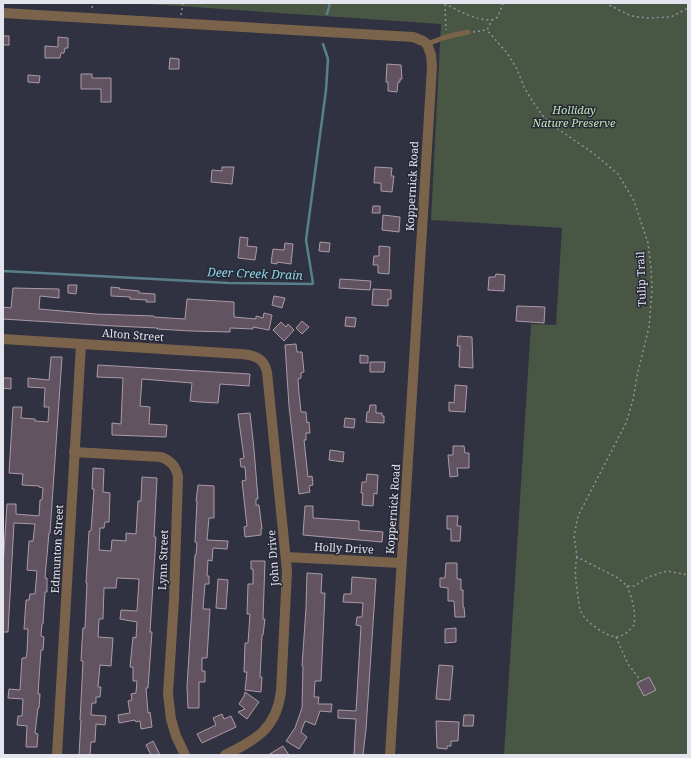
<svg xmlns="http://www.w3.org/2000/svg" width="691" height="758" viewBox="0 0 691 758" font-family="'Noto Serif',serif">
	<rect width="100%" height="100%" fill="#303241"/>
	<!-- green -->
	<path fill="#495644" d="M134 3H688V755H504L531 324 556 325 562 228 431 220 441 24Z"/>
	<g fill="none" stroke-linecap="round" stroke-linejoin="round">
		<!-- stream -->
		<g stroke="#58808a" stroke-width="2.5">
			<path d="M327 14 330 3"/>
			<path d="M3 271 229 283 312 284 313 283 306 240 326 90 328 59 323 44"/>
		</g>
	</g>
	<!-- building -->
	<g fill="#625360" stroke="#ab9ba9">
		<rect x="3" y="36" width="6" height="9"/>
		<path d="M58 37 68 38V48H65L64 53H61L60 58H45V46L58 47Z"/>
		<path d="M170 58 179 59V69H169Z"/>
		<path d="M387 64 401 65 402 79H400V82H398L397 92 388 91V82H386Z"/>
		<path d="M81 74H92V78H111V102H101V89H81Z"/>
		<path d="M28 75 40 76 39 83 28 82Z"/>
		<path d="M222 167H234L232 184 211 182 212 170 222 171Z"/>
		<path d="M375 167 392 168 391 176H394L392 192 381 191V183H374Z"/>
		<path d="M373 206H380V213H372Z"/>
		<path d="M383 215 400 217 399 232 382 230Z"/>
		<path d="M240 237 248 238 247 246 257 247 255 260 238 258Z"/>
		<path d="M320 242 330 243 329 252 319 251Z"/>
		<path d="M285 243 293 244 291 264 277 262V264L271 263 273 249 284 250Z"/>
		<path d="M379 246 390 247 389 274 378 273V265H373L374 256H379Z"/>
		<path d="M496 274 505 275 504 291 488 290 489 277H495Z"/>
		<path d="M340 279 371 281 370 290 339 288Z"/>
		<path d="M68 285H77L76 294 68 293Z"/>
		<path d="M111 287 120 288 119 289 139 291V293L155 294V302H146L147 300 130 299V297L111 296Z"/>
		<path d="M13 288 59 289V298L40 296 39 309 96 314 154 316V317L185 319 187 299 234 302V317L256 319V316L263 318 264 313 272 315 269 330 253 327V329L230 328V332L191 331 157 329V328L114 326 3 319V307L11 308Z"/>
		<path d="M373 289 391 290V299H388V306L372 305Z"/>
		<path d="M274 296 285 298 282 308 272 305Z"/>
		<path d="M517 306 545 307 544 323 516 321Z"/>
		<path d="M346 317 356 318 355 327 345 326Z"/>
		<path d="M302 321 309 327 302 334 296 328Z"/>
		<path d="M281 322 286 327 288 324 294 330 284 341 273 330Z"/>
		<path d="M458 336 472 337 473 368 459 367 460 346H457Z"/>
		<path d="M296 344 297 352H302L304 372 301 373V378L298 379 299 393 301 412H306L307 423 309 422 310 433H306V440H304L308 477 312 476 313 485 309 486 310 492 299 494 289 406 285 345Z"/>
		<path d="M360 355 368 356V363H360Z"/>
		<path d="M51 357H62L50 533H49L45 578H47V592H45L43 624H42L41 636 44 637 43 650H41L38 694H40L39 708H38L35 733 38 734 37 747H26L27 726 17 725 18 716H22L23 699 8 698 9 689 20 690 22 658H26L27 652 28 629H24L26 600H29L30 594H35L37 571 27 570 29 541H33L35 524 14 523 8 632H3V566L7 504H16V514L39 516 40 500H42L43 488 39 487V486L22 485 23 474 9 473 13 407H22L21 418 35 419V421L48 422 49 407H44L45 388 28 387V378L49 380Z"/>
		<path d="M370 362H385L384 372H370Z"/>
		<path d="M98 365 250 374 249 386 220 384 218 403 199 402 190 401 192 383 142 379 140 406 150 407 149 424 167 425 166 437 112 435V423L121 424 123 378 97 377Z"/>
		<path d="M3 378H11V389L3 388Z"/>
		<path d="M455 385 467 386 465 412 449 411V402L454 403Z"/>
		<path d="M370 405H376V413H382V416H384V423L366 422 367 412H369Z"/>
		<path d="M250 413 254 449 258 499H256V505H259L262 529H261V535L245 537 244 527 247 526 242 481 246 480 245 467H241L240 459 244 458 238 414Z"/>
		<path d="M345 418 355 419 354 428 344 427Z"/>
		<path d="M453 446H464L465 453H469V468H457L458 476 450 477 448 455H453Z"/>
		<path d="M330 450 344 452 343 462 329 460Z"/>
		<path d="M93 468 104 469 103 492 110 493 109 522H105L104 528H100L99 550 111 551 112 540 126 541V533L136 534 138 501H141L142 477 157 478 154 537H156L150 632H152L148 688H146L148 713 150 712 152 727 141 729 140 721 136 722 135 720 119 723 118 715 130 713 128 701 132 700 131 694 136 693 137 681H133V667H130L133 637 136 638 137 622 120 619 121 610 137 611 139 579 117 578 116 588H104L103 619H99L98 637 113 638 111 666 100 665 98 687H101L100 697H96V703H92L91 715 106 716 105 725 96 724 95 742H91L90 755H79L81 720H80L82 682 83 661H81L82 642 83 628H85L87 583H86L89 531H91L94 489H92Z"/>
		<path d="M367 474 378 475 377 494 374 493 373 506 362 505 363 493H361L362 482H366Z"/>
		<path d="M198 485 214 486V518H209L207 540 228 541 227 549 213 548 212 561 208 560 207 576H209V584H205L203 609H210L207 658H202V671H205V682H199V708H188L187 687 195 555H196L197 543 195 542 197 501H196Z"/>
		<path d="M305 506H313V518L359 521V530L383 532 382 542 303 535Z"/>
		<path d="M447 516H458L457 526H461L460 541H451V529H447Z"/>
		<path d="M251 561H265L263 619H265L263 635H262L260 677H262L261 692 245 690 247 672H244L245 643H248L250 614H247L248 584H253V569H251Z"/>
		<path d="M446 563H457V579H461V590H463V607H464L465 617H455L454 601H448V588L440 587V578H445Z"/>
		<path d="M307 573 322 574 321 593H325L321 681H315L314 697H319L318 704H332L331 712 320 711 315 725 305 721 301 732 307 737 299 749 286 741 295 728 302 708 303 666H302L306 608Z"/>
		<path d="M352 577 376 579 366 729 363 755H354L356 719 338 718V710L356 711 361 626 356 625 357 617H362L363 603 343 602 344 594H351Z"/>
		<path d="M218 579 228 580 226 609 216 608Z"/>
		<path d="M456 628V642L445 643V629Z"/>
		<path d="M439 665 453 666 450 700 436 699Z"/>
		<path d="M649 677 656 690 644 696 637 683Z"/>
		<path d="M245 692 259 702 247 719 238 712 245 709 239 704 244 696Z"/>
		<path d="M222 714 224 719 231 716 236 727 202 743 197 734 216 725 213 718Z"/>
		<path d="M464 715H474L473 726H463Z"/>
		<path d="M436 721 459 722 458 741H451V746H447V749L437 748Z"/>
		<path d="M153 741 160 755H151L146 745Z"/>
		<path d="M283 746 289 755H268Z"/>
	</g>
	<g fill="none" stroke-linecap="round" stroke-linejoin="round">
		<!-- path -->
		<g stroke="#90929e" stroke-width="1.5" stroke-dasharray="2 3" stroke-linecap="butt">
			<path d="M445 3C460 12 475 20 492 20"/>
			<path d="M503 3 498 17 492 20 487 30 507 53 517 69 524 87 533 102 543 116 555 127 593 153 618 174 634 201 648 243 651 269 652 291 649 327 637 376 633 400 626 423 578 516 574 536 577 557 618 578 627 586H635L648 577 667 571 688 575"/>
			<path d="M605 3 631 16 648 18 671 17 688 8"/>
			<path d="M445 4 446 30"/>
			<path d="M92 8 93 3"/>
			<path d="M181 15 183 3"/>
			<path d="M473 32 487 30"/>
			<path d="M577 557C574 570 576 583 578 597 579 602 579 608 581 612 586 622 605 636 616 637 623 637 630 630 634 625 636 612 632 597 627 586"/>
			<path d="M616 637 628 664 641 681"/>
		</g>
		<!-- lane -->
		<path stroke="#7b634b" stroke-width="5" d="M427 44 446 37 468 32"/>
		<!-- street -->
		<g stroke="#7b634b" stroke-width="10">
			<path d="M3 13 413 37 423 41 427 44 431 55 432 66 390 755"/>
			<path d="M3 339 241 354C254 355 264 358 267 372L287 571 281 692C276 729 256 740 225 755"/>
			<path d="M74 452 161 457C171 461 176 466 178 477L174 600 168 694 171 719 176 736 185 755"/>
			<path d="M286 557 401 563"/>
			<path d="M57 755 81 344"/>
		</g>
	</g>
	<g text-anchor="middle" stroke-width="3" stroke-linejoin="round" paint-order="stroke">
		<!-- park labels -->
		<g font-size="11" font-style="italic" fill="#c2e6b4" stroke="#272836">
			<text x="574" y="114">Holliday<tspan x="574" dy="13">Nature Preserve</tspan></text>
		</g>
		<!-- street labels -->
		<g font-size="11" fill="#e3e4ee" stroke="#272836">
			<text transform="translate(412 186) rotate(-87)" y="4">Koppernick Road</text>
			<text transform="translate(641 279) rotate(-92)" y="4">Tulip Trail</text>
			<text transform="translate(133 335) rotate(4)" y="4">Alton Street</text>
			<text transform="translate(393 509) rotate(-86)" y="4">Koppernick Road</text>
			<text transform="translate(344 548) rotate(3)" y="4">Holly Drive</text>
			<text transform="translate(57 549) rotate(-87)" y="4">Edmunton Street</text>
			<text transform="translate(273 558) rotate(-94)" y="4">John Drive</text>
			<text transform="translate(163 560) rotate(-88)" y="4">Lynn Street</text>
		</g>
		<!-- water labels -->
		<g font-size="12" font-style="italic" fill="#8dd6e8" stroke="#272836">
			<text transform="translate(255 274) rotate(2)" y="4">Deer Creek Drain</text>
		</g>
	</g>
	<!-- border -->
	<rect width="691" height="758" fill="none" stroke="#e3e4ee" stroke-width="8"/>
</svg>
